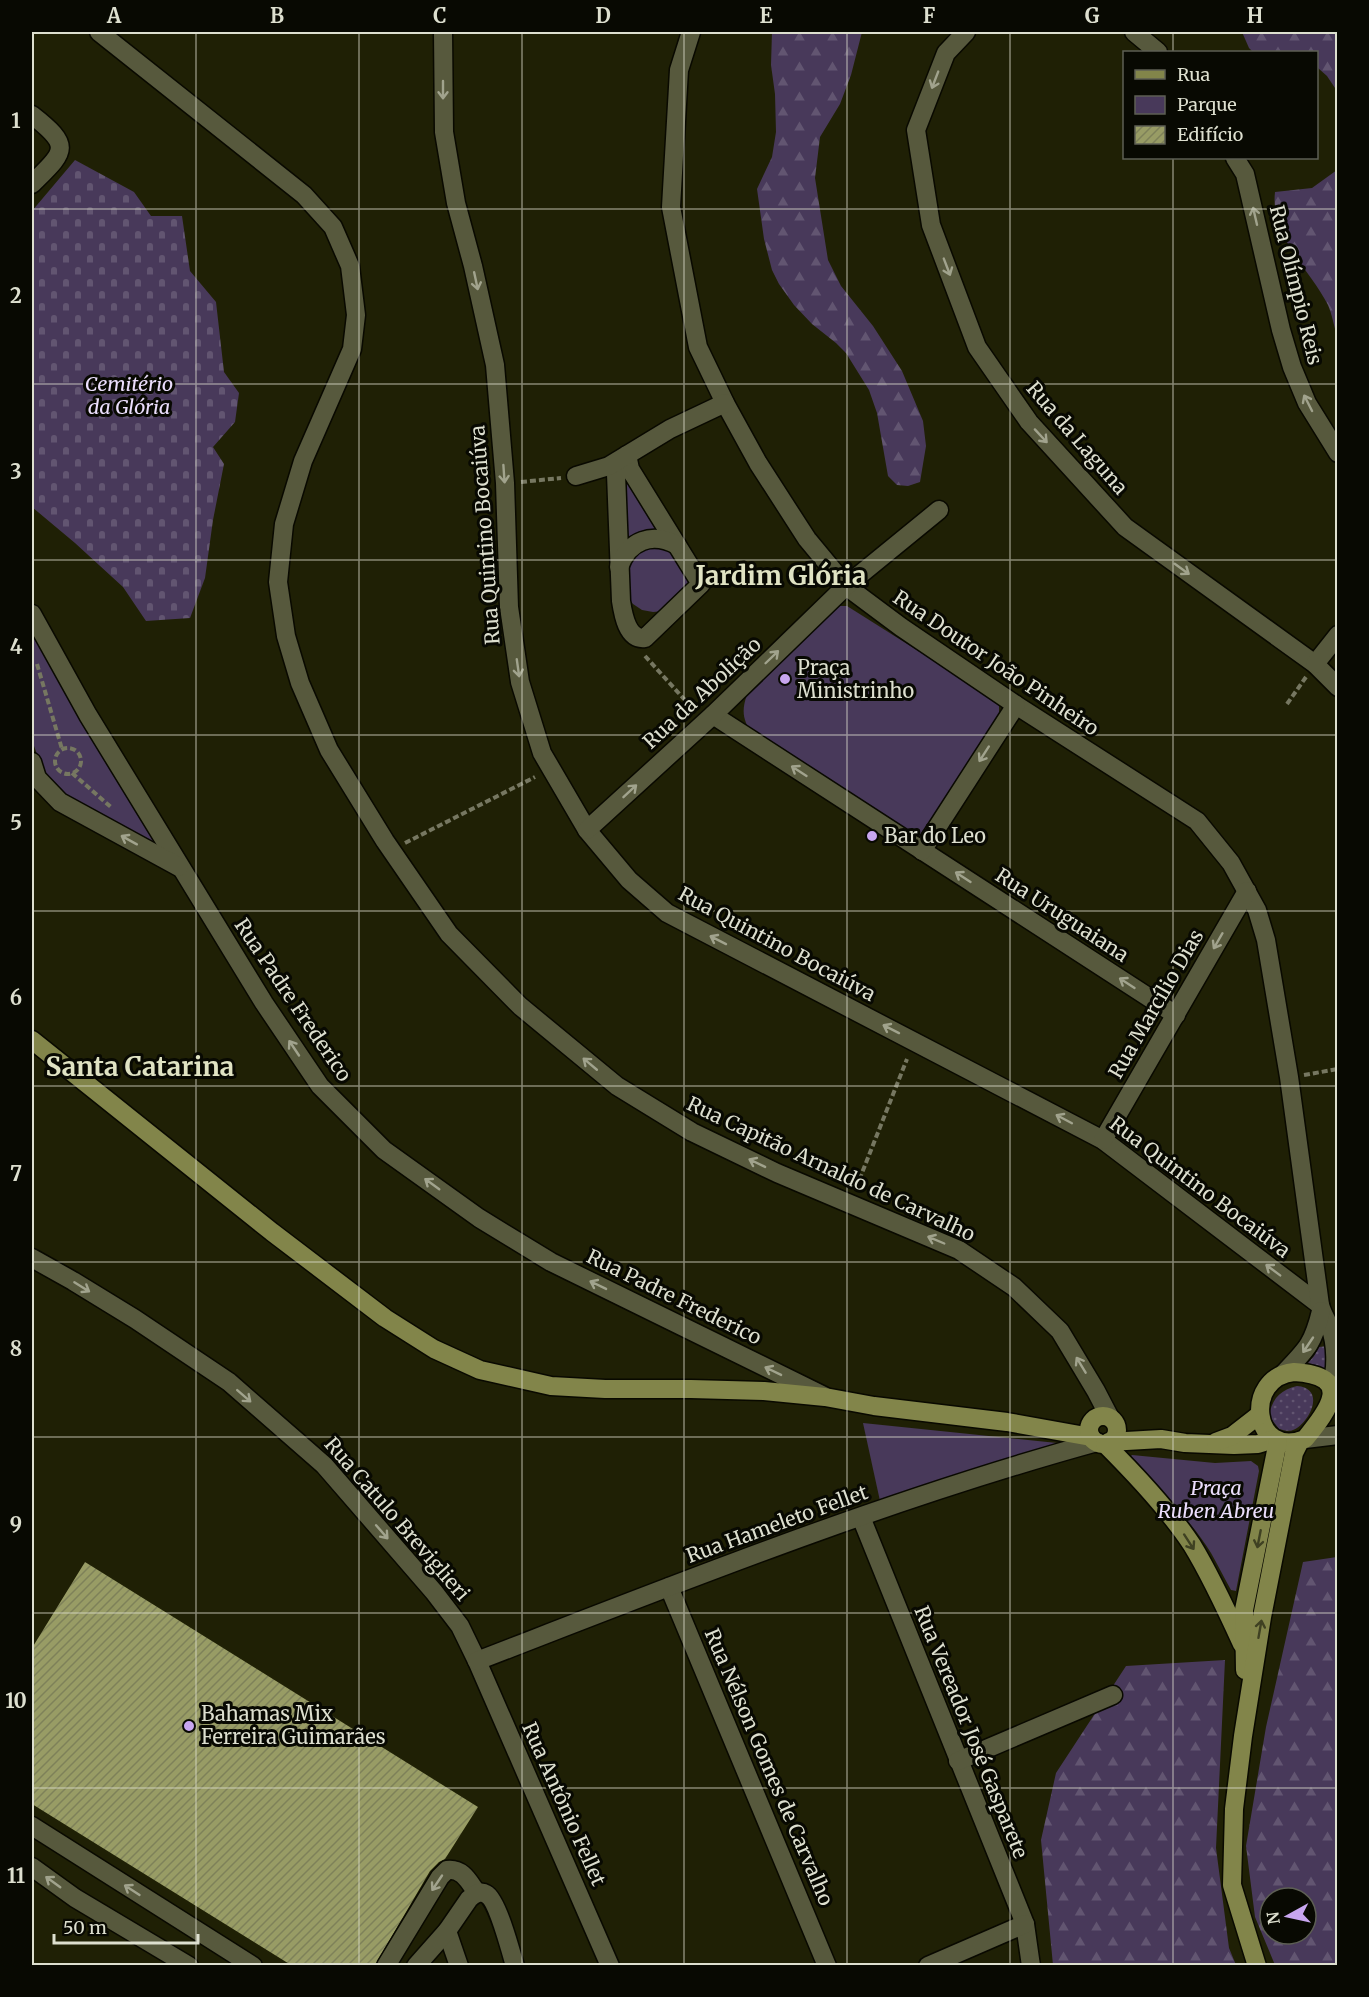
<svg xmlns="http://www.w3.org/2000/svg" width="1369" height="1997" viewBox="0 0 1369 1997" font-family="Merriweather,serif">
	<defs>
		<pattern id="grass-dots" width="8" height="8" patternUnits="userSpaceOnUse" patternTransform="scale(1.5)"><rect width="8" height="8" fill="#48395a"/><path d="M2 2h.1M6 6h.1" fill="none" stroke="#625571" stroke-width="1.8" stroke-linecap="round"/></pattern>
		<pattern id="forest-firs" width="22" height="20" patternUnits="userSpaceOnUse" patternTransform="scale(1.5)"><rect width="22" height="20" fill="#48395a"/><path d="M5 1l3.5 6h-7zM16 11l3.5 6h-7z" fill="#625571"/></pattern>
		<pattern id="cemetery-stones" width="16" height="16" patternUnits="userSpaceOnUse" patternTransform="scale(1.5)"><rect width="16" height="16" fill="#48395a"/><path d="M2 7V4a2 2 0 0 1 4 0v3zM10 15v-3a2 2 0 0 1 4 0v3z" fill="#625571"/></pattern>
		<pattern id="building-hatch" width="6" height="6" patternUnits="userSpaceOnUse" patternTransform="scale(1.5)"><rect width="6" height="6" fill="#989c65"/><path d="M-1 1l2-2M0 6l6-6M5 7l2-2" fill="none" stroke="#7e8159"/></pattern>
	</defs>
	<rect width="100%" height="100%" fill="#1f2005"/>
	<!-- grass -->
	<g fill="url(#grass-dots)">
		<path d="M1328 1346 1327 1371 1319 1366 1308 1363 1314 1356 1319 1347Z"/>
		<path d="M1297 1386C1327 1388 1309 1424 1293 1430 1289 1432 1283 1430 1279 1429L1269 1416C1272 1399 1280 1390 1297 1386Z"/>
	</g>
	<!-- forest -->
	<g fill="url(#forest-firs)" fill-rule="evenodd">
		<path d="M772 32H862L851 75 840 104 820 137 815 178 828 260 841 286 873 326 902 371 923 421 926 446 920 482 908 486 897 485 888 476 877 413 869 390 846 353 836 343 812 324 794 305 779 284 772 270 764 239 757 189 772 157 776 132 775 94 771 65Z"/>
		<path d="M1242 32H1337V91L1327 76 1318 68 1317 69 1316 52H1253L1249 48Z"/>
		<path d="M1337 170V336C1334 326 1332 314 1328 305 1309 268 1270 237 1275 192L1312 188Z"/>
		<path d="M1337 1557V1965H1275L1255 1917 1246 1846 1266 1727 1303 1562ZM1270 1898H1306V1934H1270Z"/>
		<path d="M1225 1660 1216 1848 1229 1948 1236 1965H1053L1041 1840 1056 1773 1126 1666Z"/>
	</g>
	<!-- cemetery -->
	<path fill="url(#cemetery-stones)" d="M75 160 134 192 151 216H182L190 271 216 302 224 372 239 393 235 422 213 447 224 464 213 520 205 578 190 618 146 621 123 587 75 543 32 507V211Z"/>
	<!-- green -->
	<g fill="#48395a">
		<path d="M621 470 674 541 627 549Z"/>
		<path d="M669 544 691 580 689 591 664 611 653 612 642 610 633 604 626 595 624 564 637 547Z"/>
		<path d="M840 606H847L996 700 999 706V714L925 836 916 837 753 735C743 721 741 711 747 695L834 608Z"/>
		<path d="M32 625 160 850 64 797 44 774 34 746 32 724Z"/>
		<path d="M863 1423 1057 1443 1058 1444 880 1501Z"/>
		<path d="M1132 1455 1215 1463 1251 1461 1258 1466 1259 1471 1236 1591 1231 1590C1224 1578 1218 1565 1211 1553 1189 1518 1158 1487 1130 1457Z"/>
	</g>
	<!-- building -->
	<path fill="url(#building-hatch)" d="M85 1562 478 1807 445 1859 439 1862 430 1871 375 1965H291L32 1804V1648Z"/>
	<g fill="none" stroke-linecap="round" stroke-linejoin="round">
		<!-- minor casing -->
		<g stroke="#090900" stroke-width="21">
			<g id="minor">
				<path d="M99 32 304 195 333 227 350 266 356 315 352 349 303 461 284 524 278 582 286 636 300 683 329 750 385 841 449 934 520 1006 617 1086 692 1132 777 1173 959 1250 1014 1287 1060 1331 1096 1391 1109 1416"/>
				<path d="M443 32 444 132 456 203 473 266 495 365 505 483 509 607 520 682 542 753 587 830 629 880 667 913 1103 1140 1320 1305"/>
				<path d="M691 32 679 70 671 207 698 347 725 403 758 463 807 539 846 586 901 627 1016 705 1197 821 1231 863 1257 910 1266 940 1289 1077 1320 1305C1322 1313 1326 1319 1330 1327 1336 1342 1338 1372 1330 1385"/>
				<path d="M966 32 946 53 916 130 931 225 977 347 1029 422 1125 527 1315 664 1338 687"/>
				<path d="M1134 32 1158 52"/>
				<path d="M32 115C73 147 65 151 32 184"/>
				<path d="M1235 158 1245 174 1281 330 1292 367 1307 403 1338 453"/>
				<path d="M619 461 616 474 621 601C623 614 627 640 645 638L701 584 630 469 627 455"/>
				<path d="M576 476 609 466 670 429 725 403"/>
				<path d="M619 567C629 540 652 532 677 545"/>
				<path d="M32 614 88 715 264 1003 320 1086 384 1150 479 1218 551 1262 824 1396"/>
				<path d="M1315 664 1338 635"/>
				<path d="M713 715 1176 1015"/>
				<path d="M32 762 37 778 60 802 179 867"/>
				<path d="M587 830 713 715 846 586 939 510"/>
				<path d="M922 851 1016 705"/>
				<path d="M1103 1140 1247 891"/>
				<path d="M32 1258 73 1281 135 1319 229 1382 324 1465 434 1592 460 1626 477 1661 610 1966"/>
				<path d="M1284 1373C1307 1349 1313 1344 1321 1311"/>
				<path d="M1305 1439 1338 1435"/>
				<path d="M861 1517 1025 1924 1031 1966"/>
				<path d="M669 1587 827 1966"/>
				<path d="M477 1661C681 1582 886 1500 1097 1442"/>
				<path d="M958 1761 1113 1695"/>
				<path d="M32 1826 253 1966"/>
				<path d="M32 1867 75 1898 189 1966"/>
				<path d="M447 1931 459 1966"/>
				<path d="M386 1966 440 1877 447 1870C463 1868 469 1882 477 1893"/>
				<path d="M416 1966 447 1931 469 1899C473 1895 480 1890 486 1894 497 1899 511 1952 515 1966"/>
				<path d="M928 1966 1025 1924"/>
			</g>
		</g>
		<!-- major casing -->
		<g stroke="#090900" stroke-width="21">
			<g id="major">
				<path d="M32 1040 272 1232 385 1318 434 1349 480 1370 551 1386 605 1389H691L764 1391 825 1397 874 1406 1007 1422 1091 1437"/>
				<path d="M1294 1372C1355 1376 1329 1409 1305 1439 1252 1460 1243 1377 1294 1372Z"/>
				<circle cx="1103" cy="1430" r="14"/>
				<path d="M1109 1442 1161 1439 1185 1443 1234 1445 1258 1444 1274 1439"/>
				<path d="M1216 1442 1232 1436 1259 1415"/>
				<path d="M1105 1444C1134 1473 1169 1510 1192 1545 1211 1576 1227 1611 1242 1644"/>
				<path d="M1245 1670 1244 1610 1278 1441"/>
				<path d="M1257 1966 1232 1885 1234 1809 1243 1736 1262 1617 1294 1453 1300 1441"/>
			</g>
		</g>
		<!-- path -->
		<g stroke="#767761" stroke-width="4" stroke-dasharray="6 3" stroke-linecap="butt">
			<path d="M521 482 561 478"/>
			<path d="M645 656 694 710"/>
			<path d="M37 664 62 749"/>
			<path d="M1287 704 1306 677"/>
			<circle cx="68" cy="761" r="13"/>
			<path d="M72 773 112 808"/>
			<path d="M405 843 535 777"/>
			<path d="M1304 1075 1338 1069"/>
			<path d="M856 1188 907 1059"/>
		</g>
		<!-- minor -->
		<use href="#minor" stroke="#57593d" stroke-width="18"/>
		<!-- major -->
		<use href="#major" stroke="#82854a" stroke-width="18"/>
	</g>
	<!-- one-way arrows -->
	<defs><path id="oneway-shaft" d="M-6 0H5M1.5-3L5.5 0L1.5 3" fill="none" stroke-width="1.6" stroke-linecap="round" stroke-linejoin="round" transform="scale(1.5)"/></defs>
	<g stroke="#a1a38d">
		<use href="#oneway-shaft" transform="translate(935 80) rotate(111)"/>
		<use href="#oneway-shaft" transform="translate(443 90) rotate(90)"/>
		<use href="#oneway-shaft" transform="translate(1255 216) rotate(-103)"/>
		<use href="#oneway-shaft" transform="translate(947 267) rotate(69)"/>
		<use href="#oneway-shaft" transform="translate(476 281) rotate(78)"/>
		<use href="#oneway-shaft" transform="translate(1308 403) rotate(-117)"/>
		<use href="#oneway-shaft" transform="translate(1041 436) rotate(47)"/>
		<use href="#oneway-shaft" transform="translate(504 474) rotate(86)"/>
		<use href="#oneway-shaft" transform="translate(1182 569) rotate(36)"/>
		<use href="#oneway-shaft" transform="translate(772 657) rotate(-44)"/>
		<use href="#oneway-shaft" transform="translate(518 668) rotate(82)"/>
		<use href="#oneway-shaft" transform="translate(984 754) rotate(123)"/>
		<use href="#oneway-shaft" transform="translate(799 771) rotate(-147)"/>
		<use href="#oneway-shaft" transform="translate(630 791) rotate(-43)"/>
		<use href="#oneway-shaft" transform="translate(129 840) rotate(-151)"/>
		<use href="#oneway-shaft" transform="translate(963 877) rotate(-147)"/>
		<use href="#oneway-shaft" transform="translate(718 940) rotate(-153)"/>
		<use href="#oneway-shaft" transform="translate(1218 941) rotate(120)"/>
		<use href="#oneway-shaft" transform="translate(1127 983) rotate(-147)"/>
		<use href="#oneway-shaft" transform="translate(891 1029) rotate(-153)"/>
		<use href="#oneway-shaft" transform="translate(294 1048) rotate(-124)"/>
		<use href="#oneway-shaft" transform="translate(590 1064) rotate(-140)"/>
		<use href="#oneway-shaft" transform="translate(1064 1119) rotate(-152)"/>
		<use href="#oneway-shaft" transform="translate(757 1163) rotate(-154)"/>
		<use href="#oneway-shaft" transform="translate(432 1184) rotate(-144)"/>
		<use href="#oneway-shaft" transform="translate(936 1240) rotate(-157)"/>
		<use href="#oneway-shaft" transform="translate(1273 1270) rotate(-143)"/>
		<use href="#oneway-shaft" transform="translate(598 1285) rotate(-154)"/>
		<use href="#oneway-shaft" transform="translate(82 1287) rotate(32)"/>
		<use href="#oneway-shaft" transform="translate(1308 1345) rotate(124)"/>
		<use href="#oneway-shaft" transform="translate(1081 1365) rotate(-121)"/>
		<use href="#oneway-shaft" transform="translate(773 1371) rotate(-154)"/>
		<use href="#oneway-shaft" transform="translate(244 1396) rotate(41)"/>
		<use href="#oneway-shaft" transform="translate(382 1532) rotate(49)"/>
		<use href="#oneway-shaft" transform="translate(53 1882) rotate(-144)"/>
		<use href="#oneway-shaft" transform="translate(437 1883) rotate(124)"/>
		<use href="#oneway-shaft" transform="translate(132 1890) rotate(-147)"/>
	</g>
	<g stroke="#3f4122">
		<use href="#oneway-shaft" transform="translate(1259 1539) rotate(101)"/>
		<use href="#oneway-shaft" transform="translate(1189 1542) rotate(57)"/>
		<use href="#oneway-shaft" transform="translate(1260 1629) rotate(-80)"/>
	</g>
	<!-- grid -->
	<path fill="none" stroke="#dddfcf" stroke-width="1.5" stroke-opacity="0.55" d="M196 32V1966M359 32V1966M522 32V1966M684 32V1966M847 32V1966M1010 32V1966M1173 32V52M1173 158V1966M32 209H1338M32 384H1338M32 560H1338M32 735H1338M32 911H1338M32 1086H1338M32 1262H1338M32 1437H1338M32 1613H1338M32 1788H1338"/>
	<!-- markers -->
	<g fill="#c8a6ef" stroke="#080902" stroke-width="2">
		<circle cx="785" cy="679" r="6"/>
		<circle cx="872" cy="836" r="6"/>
		<circle cx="189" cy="1726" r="6"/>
	</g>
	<g text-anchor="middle" stroke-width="6" stroke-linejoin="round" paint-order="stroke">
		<!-- street labels -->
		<g font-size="20" fill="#dddfcf" stroke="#080902">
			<text transform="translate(1296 285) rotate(76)" y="7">Rua Olímpio Reis</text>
			<text transform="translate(1077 438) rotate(49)" y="7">Rua da Laguna</text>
			<text transform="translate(485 535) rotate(-94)" y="7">Rua Quintino Bocaiúva</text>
			<text transform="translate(996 663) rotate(34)" y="7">Rua Doutor João Pinheiro</text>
			<text transform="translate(702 693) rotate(-43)" y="7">Rua da Abolição</text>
			<text transform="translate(1062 915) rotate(33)" y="7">Rua Uruguaiana</text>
			<text transform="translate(777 944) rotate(28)" y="7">Rua Quintino Bocaiúva</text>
			<text transform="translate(293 1000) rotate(56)" y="7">Rua Padre Frederico</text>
			<text transform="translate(1156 1004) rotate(-60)" y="7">Rua Marcílio Dias</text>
			<text transform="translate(831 1169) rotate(25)" y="7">Rua Capitão Arnaldo de Carvalho</text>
			<text transform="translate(1200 1187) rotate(37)" y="7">Rua Quintino Bocaiúva</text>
			<text transform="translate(674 1297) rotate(26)" y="7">Rua Padre Frederico</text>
			<text transform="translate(397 1519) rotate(49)" y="7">Rua Catulo Breviglieri</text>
			<text transform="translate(777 1524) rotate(-20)" y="7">Rua Hameleto Fellet</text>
			<text transform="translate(971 1732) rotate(68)" y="7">Rua Vereador José Gasparete</text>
			<text transform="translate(769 1767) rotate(67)" y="7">Rua Nélson Gomes de Carvalho</text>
			<text transform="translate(564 1804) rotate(66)" y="7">Rua Antônio Fellet</text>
		</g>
		<!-- park labels -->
		<g font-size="20" font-style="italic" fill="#ebdefc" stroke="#080902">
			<text x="129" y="391">Cemitério<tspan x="129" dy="23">da Glória</tspan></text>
			<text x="1216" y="1495">Praça<tspan x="1216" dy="23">Ruben Abreu</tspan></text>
		</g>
		<!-- poi labels -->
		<g font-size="20" fill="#dddfcf" stroke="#080902" text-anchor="start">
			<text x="797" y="675">Praça<tspan x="797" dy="23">Ministrinho</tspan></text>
			<text x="884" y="843">Bar do Leo</text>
			<text x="201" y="1721">Bahamas Mix<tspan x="201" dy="23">Ferreira Guimarães</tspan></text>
		</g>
		<!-- district labels -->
		<g font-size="26" font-weight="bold" fill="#e0e3c3" stroke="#080902">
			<text x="781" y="585">Jardim Glória</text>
			<text x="140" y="1076">Santa Catarina</text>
		</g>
	</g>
	<!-- border -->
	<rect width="1369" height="1997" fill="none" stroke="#080902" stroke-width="66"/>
	<!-- legend -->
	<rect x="1123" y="51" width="195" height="108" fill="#080902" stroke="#5d5f54" stroke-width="1.5"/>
	<rect x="1135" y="70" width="30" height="9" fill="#82854a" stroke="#5d5f54" stroke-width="1.5"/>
	<text x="1177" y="81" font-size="18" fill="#dddfcf">Rua</text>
	<rect x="1135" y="96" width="30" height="18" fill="#48395a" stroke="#5d5f54" stroke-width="1.5"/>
	<text x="1177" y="111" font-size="18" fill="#dddfcf">Parque</text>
	<rect x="1135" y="126" width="30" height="18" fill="url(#building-hatch)" stroke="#5d5f54" stroke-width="1.5"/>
	<text x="1177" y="141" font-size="18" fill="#dddfcf">Edifício</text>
	<!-- north arrow -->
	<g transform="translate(1288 1916) rotate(262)"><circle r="28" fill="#080902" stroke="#5d5f54" stroke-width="1.5"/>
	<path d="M0-4.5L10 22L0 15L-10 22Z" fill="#c8a6ef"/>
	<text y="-9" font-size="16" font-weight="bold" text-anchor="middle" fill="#dddfcf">N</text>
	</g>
	<!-- scale -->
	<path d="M54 1934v9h144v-9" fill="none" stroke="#dddfcf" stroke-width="3"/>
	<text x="63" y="1934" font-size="18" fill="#dddfcf" stroke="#080902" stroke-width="4.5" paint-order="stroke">50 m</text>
	<rect x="33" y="33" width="1303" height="1931" fill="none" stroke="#dddfcf" stroke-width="2"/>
	<g font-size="20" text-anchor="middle" font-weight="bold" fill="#dddfcf">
		<text x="114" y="23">A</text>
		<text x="277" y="23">B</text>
		<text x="440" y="23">C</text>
		<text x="603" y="23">D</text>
		<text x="766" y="23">E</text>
		<text x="929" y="23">F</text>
		<text x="1092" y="23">G</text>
		<text x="1255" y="23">H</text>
		<text x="16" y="128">1</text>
		<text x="16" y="303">2</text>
		<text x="16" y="479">3</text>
		<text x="16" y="654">4</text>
		<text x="16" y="830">5</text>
		<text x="16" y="1005">6</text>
		<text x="16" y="1181">7</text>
		<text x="16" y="1356">8</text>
		<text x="16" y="1532">9</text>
		<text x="16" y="1708">10</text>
		<text x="16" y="1883">11</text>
	</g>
</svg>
